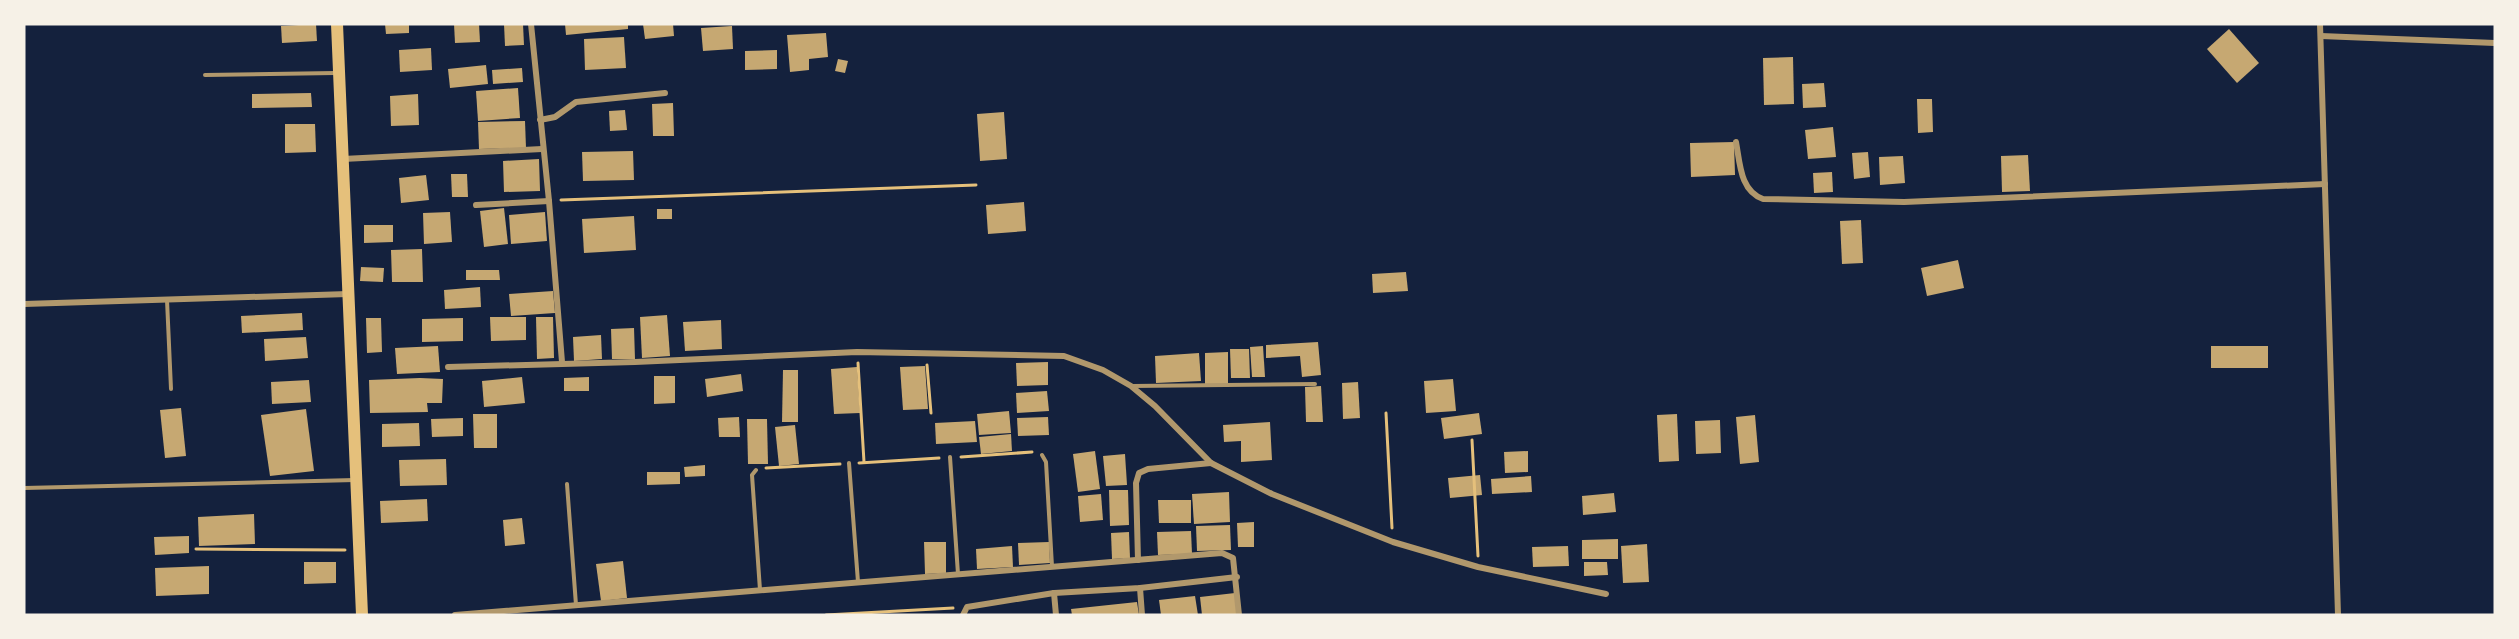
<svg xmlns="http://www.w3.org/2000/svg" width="2519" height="639" viewBox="0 0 2519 639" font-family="Georgia,serif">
	<rect width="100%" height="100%" fill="#14213d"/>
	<!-- building -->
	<g fill="#c6a872">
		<path d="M316 24 317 41 282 43 281 26Z"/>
		<path d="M385 24H409V33L386 34Z"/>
		<path d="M454 24H479L480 42 455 43Z"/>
		<path d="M504 24H523L524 45 505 46Z"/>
		<path d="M565 24H628V29L566 35Z"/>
		<path d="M643 24H673L674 36 645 39Z"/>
		<path d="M732 26 733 49 703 51 701 28Z"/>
		<path d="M2229 29 2259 63 2237 83 2207 49Z"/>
		<path d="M826 33 828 57 809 59V70L790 72 787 35Z"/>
		<path d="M624 37 626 68 585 70 584 39Z"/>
		<path d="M431 48 432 70 400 72 399 50Z"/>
		<path d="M777 50V69L745 70V51Z"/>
		<path d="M1793 57 1794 104 1764 105 1763 58Z"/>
		<path d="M838 59 848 61 845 73 835 71Z"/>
		<path d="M486 65 488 84 450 88 448 69Z"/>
		<path d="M522 68 523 82 493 84 492 70Z"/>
		<path d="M1824 83 1826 107 1803 108 1802 84Z"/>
		<path d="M518 88 520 118 478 121 476 91Z"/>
		<path d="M311 93 312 107 252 108V94Z"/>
		<path d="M418 94 419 125 391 126 390 96Z"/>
		<path d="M1917 99H1932L1933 132 1918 133Z"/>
		<path d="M673 103 674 136H653L652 104Z"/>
		<path d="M625 110 627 130 610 131 609 111Z"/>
		<path d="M1004 112 1007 159 980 161 977 114Z"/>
		<path d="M525 121 526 148 479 149 478 122Z"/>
		<path d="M285 124H315L316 152 285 153Z"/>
		<path d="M1833 127 1836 157 1808 159 1805 130Z"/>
		<path d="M1734 142 1735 175 1691 177 1690 143Z"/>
		<path d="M633 151 634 180 583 181 582 152Z"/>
		<path d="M1868 152 1870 177 1854 179 1852 153Z"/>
		<path d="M2028 155 2030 191 2002 192 2001 156Z"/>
		<path d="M1903 156 1905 183 1880 185 1879 157Z"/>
		<path d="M539 159 540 191 504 192 503 161Z"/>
		<path d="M1832 172 1833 192 1814 193 1813 173Z"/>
		<path d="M451 174H467L468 197H452Z"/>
		<path d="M426 175 429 200 401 203 399 178Z"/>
		<path d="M1024 202 1026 231 988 234 986 205Z"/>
		<path d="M504 208 508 244 484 247 480 211Z"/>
		<rect x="657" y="209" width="15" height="10"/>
		<path d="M450 212 452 242 424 244 423 213Z"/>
		<path d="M545 212 547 241 511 244 509 215Z"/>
		<path d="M634 216 636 250 584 253 582 219Z"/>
		<path d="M1861 220 1863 263 1842 264 1840 221Z"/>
		<path d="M364 225H393V242L364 243Z"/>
		<path d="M422 249 423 282H392L391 250Z"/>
		<path d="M1958 260 1964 288 1927 296 1921 268Z"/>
		<path d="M361 267 384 268 383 282 360 281Z"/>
		<path d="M466 270H499L500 280H466Z"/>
		<path d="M1406 272 1408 291 1373 293 1372 274Z"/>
		<path d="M480 287 481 307 445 309 444 290Z"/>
		<path d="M553 291 555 313 511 316 509 294Z"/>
		<path d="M302 313 303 330 242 333 241 316Z"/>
		<path d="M667 315 670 356 642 358 640 317Z"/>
		<path d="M490 317H526V340L491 341Z"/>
		<path d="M536 317H553L554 358 537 359Z"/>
		<path d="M366 318H381L382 352 367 353Z"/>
		<path d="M463 318V341L422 342V319Z"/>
		<path d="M721 320 722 349 685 351 683 322Z"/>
		<path d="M634 328 635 359H612L611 329Z"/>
		<path d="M601 335 602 359 574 361 573 337Z"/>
		<path d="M306 337 308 358 265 361 264 339Z"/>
		<path d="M1318 342 1321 375 1302 377 1300 356 1266 358V345Z"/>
		<path d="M438 346 440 372 397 374 395 348Z"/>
		<path d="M1263 346 1265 377H1252L1250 347Z"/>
		<rect x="2211" y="346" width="57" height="22"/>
		<path d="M1230 349H1249L1250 378H1231Z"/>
		<path d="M1228 352V384H1205V353Z"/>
		<path d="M1199 353 1201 381 1156 383 1155 356Z"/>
		<path d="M1048 362V385L1017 386 1016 363Z"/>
		<path d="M925 366 928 409 903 410 900 367Z"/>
		<path d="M857 367 860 413 834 414 831 369Z"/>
		<path d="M783 370H798V422H782Z"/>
		<path d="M741 374 743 391 707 397 705 379Z"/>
		<path d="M654 376H675V403L654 404Z"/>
		<path d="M522 377 525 403 484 407 482 381Z"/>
		<path d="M589 377V391H564V378Z"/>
		<path d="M420 378 443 379 442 403H427L428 412 370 413 369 380Z"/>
		<path d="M1453 379 1456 411 1426 413 1424 381Z"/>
		<path d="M309 380 311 402 272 404 271 382Z"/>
		<path d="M1358 382 1360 418 1343 419 1342 383Z"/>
		<path d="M1321 386 1323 422H1306L1305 387Z"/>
		<path d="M1047 391 1049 411 1017 413 1016 393Z"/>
		<path d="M181 408 186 456 165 458 160 410Z"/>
		<path d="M306 409 314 471 270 476 261 415Z"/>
		<path d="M1009 411 1011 433 979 435 977 414Z"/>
		<path d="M1479 413 1482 434 1444 439 1441 418Z"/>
		<path d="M473 414H497V448H474Z"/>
		<path d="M1677 414 1679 461 1659 462 1657 415Z"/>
		<path d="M1755 415 1759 462 1740 464 1736 417Z"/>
		<path d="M739 417 740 437H719L718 418Z"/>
		<path d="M1048 417 1049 435 1018 436 1017 418Z"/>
		<path d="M463 418V436L432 437 431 419Z"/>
		<path d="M747 419H767L768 464H748Z"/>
		<path d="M1720 420 1721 453 1696 454 1695 421Z"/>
		<path d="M975 421 977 442 936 444 935 423Z"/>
		<path d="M1270 422 1272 460 1241 462V441L1224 442 1223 425Z"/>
		<path d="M419 423 420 446 382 447V424Z"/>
		<path d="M795 425 799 464 779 466 775 427Z"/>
		<path d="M1011 434 1012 451 981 454 979 437Z"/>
		<path d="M1095 451 1100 489 1078 492 1073 454Z"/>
		<path d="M1528 451V472L1505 473 1504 452Z"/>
		<path d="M1125 454 1127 485 1106 486 1103 456Z"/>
		<path d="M446 459 447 485 400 486 399 460Z"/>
		<path d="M705 465V476L685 477 684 467Z"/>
		<path d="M647 472H680V484L647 485Z"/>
		<path d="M1480 475 1482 495 1450 498 1448 478Z"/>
		<path d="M1531 476 1532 492 1492 494 1491 479Z"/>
		<path d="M1109 490H1128L1129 525 1110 526Z"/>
		<path d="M1229 492 1230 522 1194 524 1192 494Z"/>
		<path d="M1614 493 1616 512 1583 515 1582 496Z"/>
		<path d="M1101 494 1103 520 1080 522 1078 496Z"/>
		<path d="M427 499 428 521 381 523 380 501Z"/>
		<path d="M1158 500H1191V523H1159Z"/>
		<path d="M254 514 255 544 199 546 198 517Z"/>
		<path d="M522 518 525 544 505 546 503 520Z"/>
		<path d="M1254 522V547H1238L1237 523Z"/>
		<path d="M1230 525 1231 550 1197 551 1196 526Z"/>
		<path d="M1191 531 1192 554 1158 555 1157 532Z"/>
		<path d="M1129 532 1130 558 1112 559 1111 533Z"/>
		<path d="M189 536V553L155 555 154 537Z"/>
		<path d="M1618 539V559H1582V540Z"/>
		<path d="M924 542H946V573L925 574Z"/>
		<path d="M1049 542 1050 563 1019 565 1018 543Z"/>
		<path d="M1647 544 1649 582 1623 583 1621 546Z"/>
		<path d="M1012 546 1013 567 977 569 976 549Z"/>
		<path d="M1568 546 1569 566 1533 567 1532 547Z"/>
		<path d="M623 561 627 598 601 601 596 564Z"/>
		<path d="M304 562H336V583L304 584Z"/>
		<path d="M1584 562H1607L1608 575 1584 576Z"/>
		<path d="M209 566V594L156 596 155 568Z"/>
		<path d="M1235 593 1238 615H1202L1200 597Z"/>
		<path d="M1195 596 1198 615H1161L1159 600Z"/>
		<path d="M1137 602 1139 615H1072L1071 609Z"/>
	</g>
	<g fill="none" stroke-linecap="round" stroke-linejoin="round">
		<!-- path -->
		<g stroke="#e5c07b" stroke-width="3">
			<path d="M561 200 976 185"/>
			<path d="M858 363 864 462"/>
			<path d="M927 365 931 413"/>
			<path d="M1386 413 1392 528"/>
			<path d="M1472 440 1478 556"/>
			<path d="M961 457 1032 452"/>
			<path d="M859 463 939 458"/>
			<path d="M766 468 840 464"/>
			<path d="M196 549 345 550"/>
			<path d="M826 615 953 608"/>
		</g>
		<!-- service -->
		<g stroke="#b1986c" stroke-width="4">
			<path d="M205 75 335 73"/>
			<path d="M167 300 171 389"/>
			<path d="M1132 386 1315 384"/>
			<path d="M1042 455 1046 462 1052 566"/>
			<path d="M950 457 958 574"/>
			<path d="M849 463 858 582"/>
			<path d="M756 470 752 475 760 590"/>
			<path d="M567 484 576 605"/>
			<path d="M24 488 355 480"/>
		</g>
		<!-- minor -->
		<g stroke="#b1986c" stroke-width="6">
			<path d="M531 24 549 201 562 362"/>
			<path d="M2320 24 2338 615"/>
			<path d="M2321 36 2495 43"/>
			<path d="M540 120 555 117 576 102 665 93"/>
			<path d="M1736 142C1740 163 1740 191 1763 199L1904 202 2325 184"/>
			<path d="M343 159 542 149"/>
			<path d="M476 205 549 201"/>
			<path d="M24 304 348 294"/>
			<path d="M448 367 635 362 857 352 1064 356 1103 370 1131 386 1155 406 1211 463 1272 494 1393 542 1478 567 1606 594"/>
			<path d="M1138 560 1136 483 1139 473 1148 469 1211 463"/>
			<path d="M1140 588 1142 615"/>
			<path d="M1054 593 1056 615"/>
			<path d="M455 615 1222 553 1233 558 1239 615"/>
			<path d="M963 615 967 607 1054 593 1140 588 1237 577"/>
		</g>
		<!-- secondary -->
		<path stroke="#e5c07b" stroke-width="12" d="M337 24 362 615"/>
	</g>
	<!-- border -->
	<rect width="2519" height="639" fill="none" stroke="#f6f1e7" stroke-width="51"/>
</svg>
